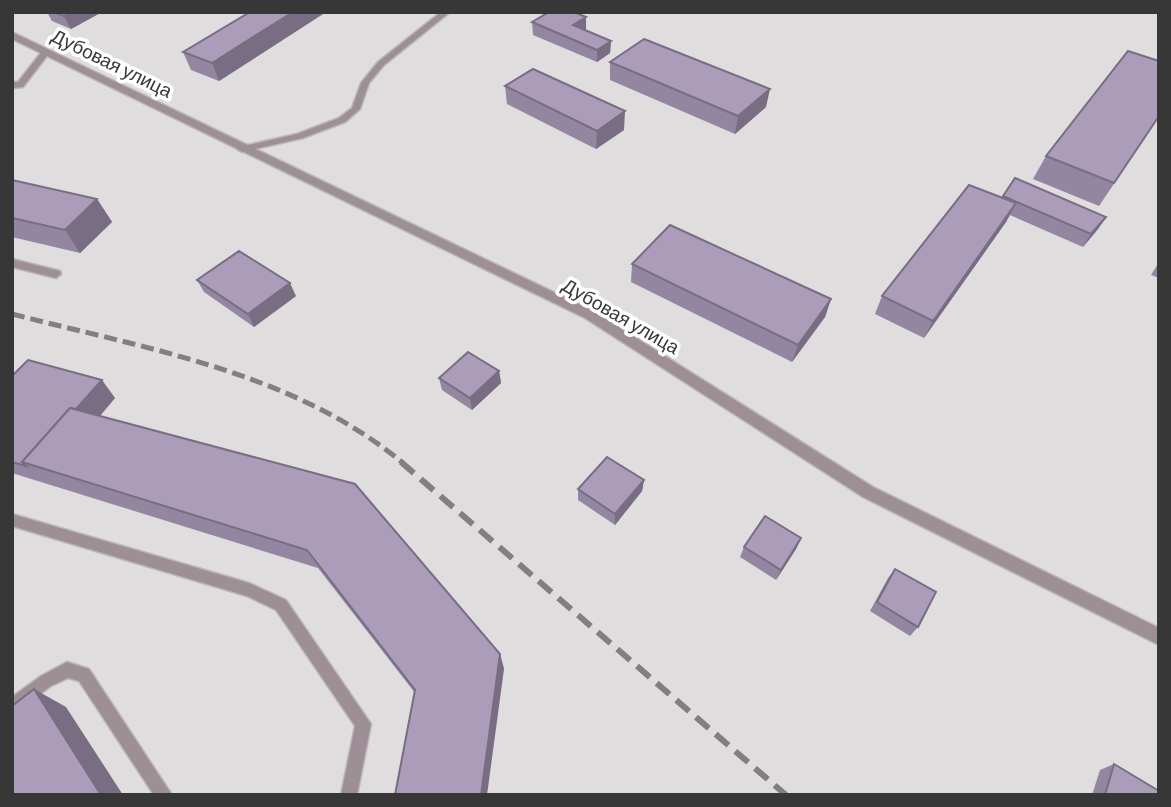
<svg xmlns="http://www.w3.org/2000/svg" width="1171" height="807" viewBox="0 0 1171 807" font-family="Barlow,sans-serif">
	<rect width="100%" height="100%" fill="#e0dddf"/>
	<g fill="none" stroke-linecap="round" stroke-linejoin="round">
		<!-- lane casing -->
		<g stroke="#bbb8ba" stroke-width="3">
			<g id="lane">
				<path d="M441 12H450L384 65 369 83 360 109 345 122 303 138 242 152 237 149 239 147 297 134 339 118 352 108 361 83 378 62Z"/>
				<path d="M43 50 50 52 23 87 12 88V82H18Z"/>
				<path d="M12 259 60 271 61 274 56 278 12 267Z"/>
				<path d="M12 514 249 583 286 600 371 724 357 795H341L355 726 276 610 247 596 12 526Z"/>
				<path d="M67 662 89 669 172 795H154L79 681 68 678 51 686 12 715V697L41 676Z"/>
			</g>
		</g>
		<!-- street casing -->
		<g stroke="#bbb8ba" stroke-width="3">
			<path id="street" d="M12 32 595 312 873 487 1159 628V645L863 497 585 318 12 39Z"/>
		</g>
		<!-- lane -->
		<use href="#lane" fill="#9e8f96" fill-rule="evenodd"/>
		<!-- street -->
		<use href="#street" fill="#9e8f96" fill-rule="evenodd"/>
		<!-- rail-far1 -->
		<path stroke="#817f80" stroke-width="5" stroke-dasharray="13 6" stroke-linecap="butt" d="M12 314C147 349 293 372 403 463"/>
		<!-- rail -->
		<path stroke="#817f80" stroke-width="6" stroke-dasharray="17 9" stroke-linecap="butt" d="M401 462 786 795"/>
	</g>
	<!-- wall -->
	<g fill="#9386a0">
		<path d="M47 12H102L71 29 52 21Z"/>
		<path d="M250 12H326L219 81 191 70 183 52Z"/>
		<path d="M532 22 586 29 585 30 611 41 610 53 597 62 533 35Z"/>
		<path d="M610 62 766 107 735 134 610 80Z"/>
		<path d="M505 86 624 130 596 149 507 104Z"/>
		<path d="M1159 117 1099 206 1033 179 1046 156Z"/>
		<path d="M1015 178 1106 217 1098 229 1083 247 1010 215 1006 222 924 338 875 314 882 296 1002 198Z"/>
		<path d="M12 180 97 199 112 222 80 253 12 237Z"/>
		<path d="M1159 262V278L1151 275Z"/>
		<path d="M632 264 831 299 825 317 792 362 631 282Z"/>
		<path d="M197 280 296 296 254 327 204 292Z"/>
		<path d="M499 371 501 383 472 410 442 390 439 378Z"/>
		<path d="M12 376 115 398 100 416 500 654 504 669 415 693 318 568 12 473Z"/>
		<path d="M644 480 642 491 615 525 578 500V489Z"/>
		<path d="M801 538 796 549 776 580 740 557 744 547Z"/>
		<path d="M895 569 918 627 910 636 870 611 888 578Z"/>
		<path d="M1114 764 1159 795H1092L1100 770Z"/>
	</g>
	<!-- shaded-wall -->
	<g fill="#786d82">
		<path d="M72 12H102L71 29 64 16Z"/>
		<path d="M293 12H326L219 81 212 63Z"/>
		<path d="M586 17V29L573 37V25Z"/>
		<path d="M611 41 610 53 597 62V50Z"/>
		<path d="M770 89 766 107 735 134 738 116Z"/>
		<path d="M625 111 624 130 596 149 597 131Z"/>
		<path d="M97 199 112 222 80 253 65 230Z"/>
		<path d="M1016 203 1006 222 924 338 933 321Z"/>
		<path d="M1106 217 1098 229 1083 247 1091 234Z"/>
		<path d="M290 283 296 296 254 327 248 314Z"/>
		<path d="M831 299 825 317 792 362 798 345Z"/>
		<path d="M499 371 501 383 472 410 470 398Z"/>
		<path d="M102 380 115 398 52 472 28 464Z"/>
		<path d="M644 480 642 491 615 525V514Z"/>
		<path d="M801 538 796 549 776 580 781 570Z"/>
		<path d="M500 654 504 669 487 795H481Z"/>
		<path d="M34 689 66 707 123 795H101Z"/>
	</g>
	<!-- building -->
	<g fill="#ab9cba" stroke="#786d82" stroke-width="2">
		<path d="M54 12H72L64 16Z"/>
		<path d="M250 12H293L212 63 183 52Z"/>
		<path d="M549 12H574L586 17 573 25 611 41 597 50 532 22Z"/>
		<path d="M644 39 770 89 738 116 610 62Z"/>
		<path d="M1128 51 1159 61V116L1114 183 1046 156Z"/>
		<path d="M533 69 625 111 597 131 505 86Z"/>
		<path d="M1015 178 1106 217 1091 234 1003 196Z"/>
		<path d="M12 180 97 199 65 230 12 218Z"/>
		<path d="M969 185 1016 203 933 321 882 296Z"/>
		<path d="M670 225 831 299 798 345 632 264Z"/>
		<path d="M239 251 290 283 248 314 197 280Z"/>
		<path d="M468 352 499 371 470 398 439 378Z"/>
		<path d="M28 360 102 380 76 409 70 408 22 462 26 466 12 462V376Z"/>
		<path d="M70 408 355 484 500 654 481 795H395L415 690 307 550 22 462Z"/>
		<path d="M607 457 644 480 615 514 578 489Z"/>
		<path d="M765 516 801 538 781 570 744 547Z"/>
		<path d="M895 569 936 592 918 627 877 602Z"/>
		<path d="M34 689 101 795H12V706Z"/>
		<path d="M1114 764 1159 791V795H1105Z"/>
	</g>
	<g text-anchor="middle" stroke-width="7" stroke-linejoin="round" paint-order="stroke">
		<!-- street labels -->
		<g font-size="19" fill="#383738" stroke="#fff">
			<text transform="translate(112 63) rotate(26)" y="7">Дубовая улица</text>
			<text transform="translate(621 316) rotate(30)" y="7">Дубовая улица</text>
		</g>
	</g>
	<!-- border -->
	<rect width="1171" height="807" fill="none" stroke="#383738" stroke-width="28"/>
</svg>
